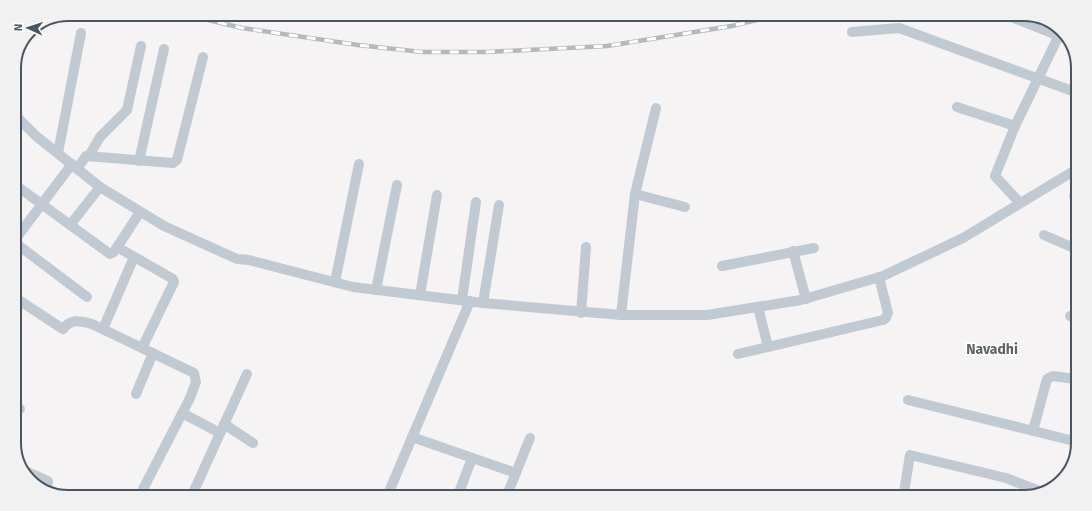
<svg xmlns="http://www.w3.org/2000/svg" width="1092" height="511" viewBox="0 0 1092 511" font-family="'Fira Sans',sans-serif">
	<rect width="100%" height="100%" fill="#f5f3f3"/>
	<g fill="none" stroke-linecap="round" stroke-linejoin="round">
		<!-- minor -->
		<g stroke="#c1cad2" stroke-width="10">
			<path d="M1014 18 1070 40"/>
			<path d="M852 32 899 28 1078 93"/>
			<path d="M957 107 1015 126"/>
			<path d="M14 114 36 136 100 187 164 226 237 259 249 260 353 287 483 303 621 315H707L801 300 883 276 963 238 1077 169"/>
			<path d="M58 153 81 33"/>
			<path d="M89 156 100 137 127 110 141 46"/>
			<path d="M139 161 164 49"/>
			<path d="M77 169 86 156 173 163 177 160 203 57"/>
			<path d="M14 184 110 254 114 252 140 212"/>
			<path d="M635 194 685 207"/>
			<path d="M1074 196 1077 197"/>
			<path d="M1020 203 995 176 1015 126 1061 31"/>
			<path d="M70 225 100 187"/>
			<path d="M1044 235 1076 249"/>
			<path d="M14 241 72 164"/>
			<path d="M14 242 87 297"/>
			<path d="M117 247 173 279 174 282 142 348"/>
			<path d="M793 251 806 299"/>
			<path d="M722 266 814 248"/>
			<path d="M335 282 359 164"/>
			<path d="M376 290 397 185"/>
			<path d="M420 295 437 195"/>
			<path d="M14 297 63 329C72 318 80 321 92 324L194 373 196 382 190 398 141 493"/>
			<path d="M462 300 476 202"/>
			<path d="M483 303 499 205"/>
			<path d="M758 307 768 347"/>
			<path d="M581 313 586 247"/>
			<path d="M621 315 635 194 656 108"/>
			<path d="M1070 316 1075 318"/>
			<path d="M103 329 134 257"/>
			<path d="M738 354 883 320 886 318 888 313 879 277"/>
			<path d="M136 394 153 353"/>
			<path d="M908 400 1074 441"/>
			<path d="M14 406 20 409"/>
			<path d="M182 413 220 433"/>
			<path d="M224 424 253 443"/>
			<path d="M1033 431 1047 379 1053 376 1075 379"/>
			<path d="M412 437 516 473"/>
			<path d="M23 470 48 481 46 492"/>
			<path d="M904 492 910 455 1006 478 1042 492"/>
			<path d="M193 493 247 374"/>
			<path d="M388 494 470 301"/>
			<path d="M458 495 472 458"/>
			<path d="M507 495 530 438"/>
			<path d="M901 495 904 492 918 497"/>
		</g>
		<!-- rail casing -->
		<g stroke="#b5b8bd" stroke-width="4.5">
			<path id="rail" d="M183 14 242 28 358 45 422 52H487L607 46 732 26 769 17"/>
		</g>
		<!-- rail -->
		<use href="#rail" stroke="#fff" stroke-width="3" stroke-dasharray="9" stroke-linecap="butt"/>
	</g>
	<g text-anchor="middle" stroke-width="3.5" stroke-linejoin="round" paint-order="stroke">
		<!-- district labels -->
		<g font-size="14" font-weight="bold" fill="#5f6368" stroke="#fff">
			<text x="992" y="354">Navadhi</text>
		</g>
	</g>
	<!-- crop -->
	<path d="M0 0H1092V511H0ZM68 21H1024A47 47 0 0 1 1071 68V443A47 47 0 0 1 1024 490H68A47 47 0 0 1 21 443V68A47 47 0 0 1 68 21Z" fill="#f1f1f2" fill-rule="evenodd"/>
	<path fill="none" stroke="#4a5661" stroke-width="2" d="M68 21H1024A47 47 0 0 1 1071 68V443A47 47 0 0 1 1024 490H68A47 47 0 0 1 21 443V68A47 47 0 0 1 68 21Z"/>
	<!-- north arrow -->
	<g transform="translate(28 28) rotate(273)" stroke="#ffffff" stroke-width="3" paint-order="stroke">
	<path d="M0-3L7 15L0 10L-7 15Z" fill="#4a5661"/>
	<text y="-6" font-size="11" font-weight="bold" text-anchor="middle" fill="#4a5661">N</text>
	</g>
</svg>
